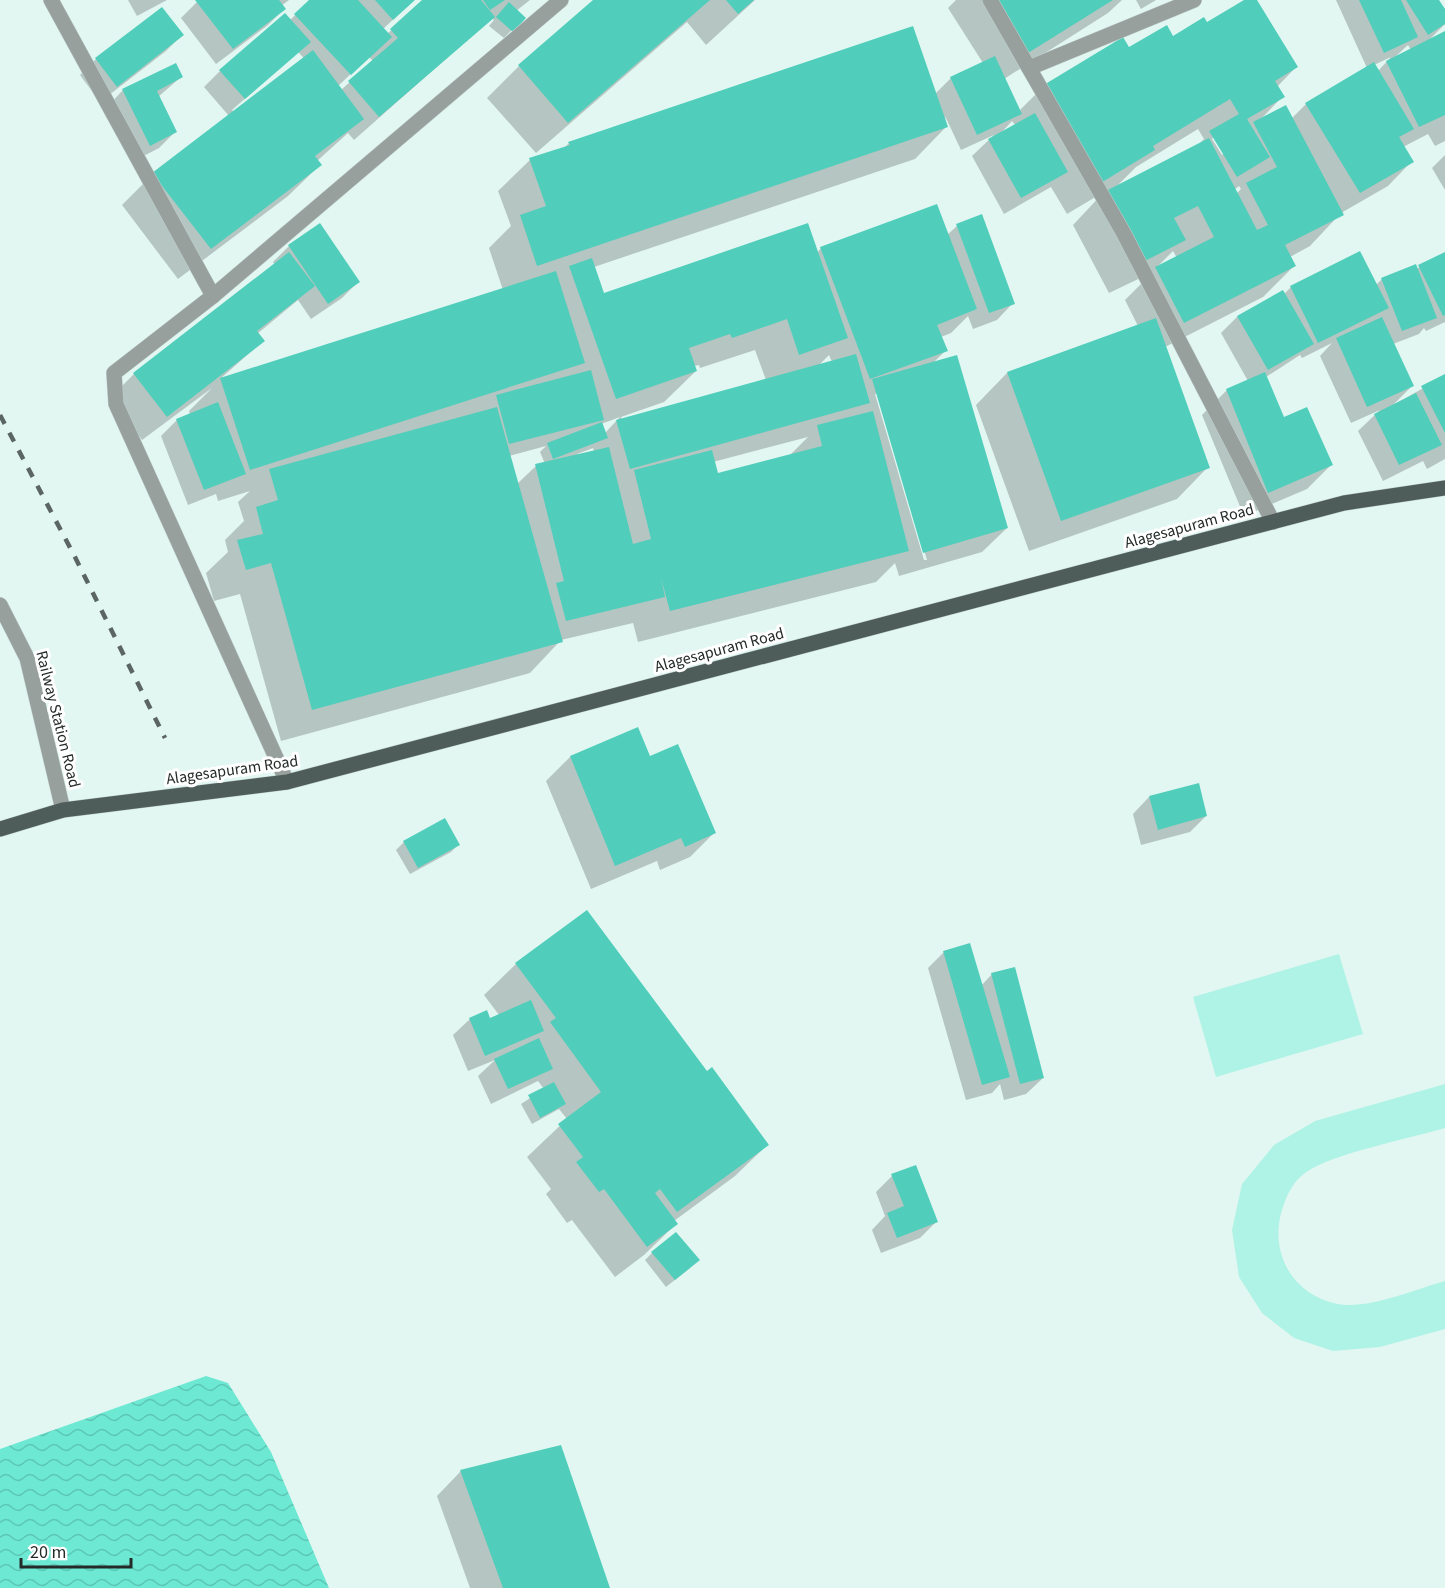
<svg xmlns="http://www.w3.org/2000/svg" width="1445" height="1588" viewBox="0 0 1445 1588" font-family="'Source Sans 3',sans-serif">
	<defs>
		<pattern id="water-waves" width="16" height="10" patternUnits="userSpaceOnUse" patternTransform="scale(1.5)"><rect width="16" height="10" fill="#6ce8d3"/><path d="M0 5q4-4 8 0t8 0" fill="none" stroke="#5dc7b5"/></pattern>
	</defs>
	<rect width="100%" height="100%" fill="#e3f7f2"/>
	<!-- green -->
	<g fill="#aff3e6">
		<path d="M1339 954 1363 1034 1216 1077 1193 997Z"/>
		<path d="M1445 1084V1128C1409 1139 1333 1153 1305 1173 1294 1181 1287 1194 1283 1207 1268 1250 1291 1295 1338 1304 1367 1310 1416 1289 1445 1281V1329L1380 1347 1333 1351 1294 1338 1262 1313 1239 1277 1232 1230 1242 1184 1274 1145 1315 1121Z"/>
	</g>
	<!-- water -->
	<path fill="url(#water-waves)" d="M206 1376 228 1383 271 1452 329 1588H0V1449Z"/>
	<!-- shadow -->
	<g fill="#0003" fill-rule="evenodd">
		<path d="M128 0H167L137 16Z"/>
		<path d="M199 0H289L281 6 284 9 268 25 216 64 181 18Z"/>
		<path d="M311 0H414L383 29 387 34 425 0H530L516 11 523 18 504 38 489 26 494 20 492 18 354 140 348 133 317 161 320 165 288 196 178 279 122 205 153 174 229 116 204 87 220 71 290 20ZM298 52 304 58 234 112 232 110ZM369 57 373 61 341 90 338 86Z"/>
		<path d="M596 0H755L706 45 687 22 536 153 487 98 519 66Z"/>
		<path d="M956 0H1122L1108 13 1004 79 1019 111 1043 87 1129 49 1173 38 1207 24 1247 0H1255L1296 67 1277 87 1283 96 1261 119 1292 118 1306 104 1367 68 1336 0H1437L1445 12V24L1429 40 1445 33V141L1435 146 1428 134 1403 147 1412 161 1388 186 1341 213 1310 246 1290 257 1294 266 1263 297 1165 347 1208 467 1177 499 1029 551 976 405 1007 373 1138 326 1125 300 1153 272 1109 293 1073 225 1104 192 1067 214 1051 187 1004 214 972 156 994 135 961 150 945 116 946 127 915 159 594 267 603 294 817 253 821 248 947 235 957 226 981 216 1013 303 997 320 973 329 968 316 951 333 941 337 946 350 933 363 1007 528 982 552 899 576 895 563 876 582 638 642 633 623 561 640 530 673 281 741 240 594 214 601 206 573 228 552 225 540 244 521 238 502 250 491 218 501 216 494 188 505 161 436 177 420 190 415 189 411 212 388 142 440 110 398 134 374 275 265 273 262 289 246 358 282 342 298 311 319 298 300 257 334 263 341 220 379 503 290 489 248 511 226 498 191 530 160 564 148 569 143 935 94 951 78 983 63 948 8ZM1408 45 1411 50 1396 56ZM1391 57 1378 71 1374 65ZM1012 121 1015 125 1002 132ZM1198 129 1204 139 1198 145 1117 186 1136 167ZM1214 136 1224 153 1222 155 1212 139ZM1239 186 1241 189 1236 194 1234 190ZM1173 251 1177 258 1156 268ZM755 350 766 380 622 420 621 417 664 402 696 371 694 366 699 365 700 368ZM829 355 832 362 818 366ZM875 394H878L927 560H924ZM620 417 605 433 601 424ZM808 437 788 457 716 474 713 462ZM546 446 540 452 545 464 536 466 517 484 509 456ZM593 448 594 452 578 456 577 454Z"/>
		<path d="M1136 0H1156L1141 9Z"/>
		<path d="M182 35 166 51 100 102 80 75 96 59Z"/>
		<path d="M181 77 158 97 175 132 159 148 134 161 107 107 123 90Z"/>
		<path d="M1445 155V190L1432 168Z"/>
		<path d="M1445 254V322L1426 331 1424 328 1419 334 1393 344 1412 386 1393 405 1445 376V459L1427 469 1423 461 1383 481 1358 431 1380 410 1351 423 1320 356 1332 343 1302 358 1300 355 1266 377 1283 419 1331 465 1307 489 1244 516 1202 415 1227 390 1248 381 1221 333 1237 317 1283 292 1284 294 1291 287 1376 285 1382 279 1416 269Z"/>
		<path d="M570 757 649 758 714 833 690 857 660 870 657 861 591 889 546 781Z"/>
		<path d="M1149 797 1206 816 1190 832 1141 845 1133 814Z"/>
		<path d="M404 842 458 845 451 852 410 874 396 850Z"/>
		<path d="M944 952 981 986 992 974 1043 1078 1026 1094 1004 1100 1000 1084 992 1093 966 1100 928 968Z"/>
		<path d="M516 964 706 1074 767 1145 735 1176 674 1221 676 1224 644 1255 615 1277 572 1220 567 1223 546 1194 551 1189 527 1157 567 1119 559 1109 532 1124 521 1104 544 1089 538 1081 491 1104 478 1076 495 1060 468 1071 453 1035 470 1019 489 1020 499 1015 484 995Z"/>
		<path d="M892 1176 936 1222 920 1238 881 1253 872 1230 885 1216 876 1192Z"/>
		<path d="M652 1253 690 1268 666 1287 645 1260Z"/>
		<path d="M461 1471 609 1588H470L437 1496Z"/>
	</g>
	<!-- building -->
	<g fill="#50cebb">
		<path d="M195 0H279L286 9 233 49Z"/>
		<path d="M309 0H358L392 37 351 75 294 14Z"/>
		<path d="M375 0H415L393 20Z"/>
		<path d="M422 0H481L495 17 379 117 348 81 398 38 390 29Z"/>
		<path d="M483 0H505L490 10Z"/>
		<path d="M593 0H710L568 123 518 65Z"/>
		<path d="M726 0H754L738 14Z"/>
		<path d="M994 0H1113L1028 53Z"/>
		<path d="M1244 0H1257L1298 67 1275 81 1285 97 1247 119 1270 157 1237 177 1209 131 1239 114 1230 99 1153 146 1155 150 1099 184 1042 86 1123 37 1129 47 1167 25 1173 36 1204 17 1207 22Z"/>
		<path d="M1359 0H1401L1418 37 1384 53Z"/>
		<path d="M1406 0H1439L1445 9V24L1428 35Z"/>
		<path d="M509 2 526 18 513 32 496 17Z"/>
		<path d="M162 7 184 35 117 87 95 58Z"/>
		<path d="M285 13 311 42 245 99 219 70Z"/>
		<path d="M913 26 948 127 537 266 520 215 546 206 529 158 570 145 568 142Z"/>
		<path d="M1445 31V115L1419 127 1386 61Z"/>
		<path d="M313 50 364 119 315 156 322 165 211 249 152 173Z"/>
		<path d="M995 56 1022 114 977 135 950 77Z"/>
		<path d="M1374 62 1414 129 1399 137 1414 162 1360 193 1305 103Z"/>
		<path d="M176 63 183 77 157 91 177 132 150 146 122 89Z"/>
		<path d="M1286 105 1344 215 1285 245 1296 266 1184 323 1155 267 1214 237 1198 206 1174 218 1186 240 1141 263 1104 192 1209 138 1257 230 1268 225 1246 183 1277 167 1253 122Z"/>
		<path d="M1035 113 1068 172 1021 198 988 139Z"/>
		<path d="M937 204 977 309 937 325 948 351 870 379 820 247Z"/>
		<path d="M982 214 1015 304 989 313 956 224Z"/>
		<path d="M320 223 360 282 328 304 288 245Z"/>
		<path d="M808 223 848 338 799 355 787 319 732 338 730 334 689 348 697 371 616 399 569 266 592 258 604 293Z"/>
		<path d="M1360 251 1389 308 1318 343 1290 286Z"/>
		<path d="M289 252 315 286 257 331 265 341 167 417 133 373Z"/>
		<path d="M1445 252V315L1443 316 1418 265Z"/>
		<path d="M1416 264 1437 318 1402 331 1381 278Z"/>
		<path d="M556 271 585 363 250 470 220 378Z"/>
		<path d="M1283 290 1314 344 1268 370 1237 316Z"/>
		<path d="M1382 317 1414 386 1367 407 1336 338Z"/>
		<path d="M1156 318 1210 468 1061 521 1007 372Z"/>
		<path d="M856 354 870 403 630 469 616 420Z"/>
		<path d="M957 355 1008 528 923 553 872 379Z"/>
		<path d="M591 370 604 420 509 444 496 395Z"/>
		<path d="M1265 372 1284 417 1307 407 1333 465 1268 493 1226 389Z"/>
		<path d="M1445 374V433L1421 386Z"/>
		<path d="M1416 393 1442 445 1399 465 1374 414Z"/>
		<path d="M218 402 246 474 204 490 176 419Z"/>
		<path d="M497 407 563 642 312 710 271 563 246 570 237 540 263 534 256 507 278 500 269 469Z"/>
		<path d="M873 411 909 551 670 611 661 578 665 597 566 621 556 583 564 581 535 464 609 447 633 544 651 539 634 470 712 450 718 473 822 446 817 425Z"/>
		<path d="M602 422 608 438 553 459 547 443Z"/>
		<path d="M638 727 650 756 678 744 716 833 685 847 681 838 615 866 570 756Z"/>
		<path d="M1199 783 1207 816 1158 830 1149 796Z"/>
		<path d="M445 818 460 845 418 868 403 841Z"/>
		<path d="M587 910 707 1071 712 1067 769 1145 677 1212 660 1189 655 1193 678 1224 647 1247 604 1189 599 1192 576 1162 583 1157 558 1124 601 1092 550 1022 556 1018 515 963Z"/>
		<path d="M970 943 1010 1077 982 1085 943 951Z"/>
		<path d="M1015 967 1044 1078 1020 1084 991 973Z"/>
		<path d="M531 1000 544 1031 485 1056 469 1018 487 1010 490 1018Z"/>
		<path d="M539 1038 553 1069 508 1089 494 1059Z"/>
		<path d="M554 1082 566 1104 540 1118 528 1095Z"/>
		<path d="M916 1165 938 1222 897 1238 887 1213 904 1206 891 1174Z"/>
		<path d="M676 1232 700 1260 675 1280 651 1252Z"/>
		<path d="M561 1445 610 1588H503L460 1470Z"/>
	</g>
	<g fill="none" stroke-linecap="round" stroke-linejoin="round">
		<!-- minor casing -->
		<g stroke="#c0d2ce" stroke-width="16">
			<g id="minor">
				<path d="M51 0 213 296 114 373 116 404 287 782"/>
				<path d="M990 0 1123 232 1273 522"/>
				<path d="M1029 68 1194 0"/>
				<path d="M213 296 561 0"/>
				<path d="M0 605 27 658 63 810"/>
			</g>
		</g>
		<!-- major casing -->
		<g stroke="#c0d2ce" stroke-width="16">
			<path id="major" d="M0 829 63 810 287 782 1344 503 1445 488"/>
		</g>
		<!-- minor -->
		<use href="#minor" stroke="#98a09e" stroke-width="15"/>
		<!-- major -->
		<use href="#major" stroke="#4f5d5a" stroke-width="15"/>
		<!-- rail -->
		<path stroke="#5b6663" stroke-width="4.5" stroke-dasharray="10 10" stroke-linecap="butt" d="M0 415 75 557 165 738"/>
	</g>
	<g text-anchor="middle" stroke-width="6" stroke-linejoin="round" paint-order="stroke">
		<!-- street labels -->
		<g font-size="16" fill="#232a28" stroke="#fff">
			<text transform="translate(1189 525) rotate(-15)" y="6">Alagesapuram Road</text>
			<text transform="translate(719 649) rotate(-15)" y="6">Alagesapuram Road</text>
			<text transform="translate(59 719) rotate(76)" y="6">Railway Station Road</text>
			<text transform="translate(232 769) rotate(-8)" y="6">Alagesapuram Road</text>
		</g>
	</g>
	<!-- scale -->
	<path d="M21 1558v9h110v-9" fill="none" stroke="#232a28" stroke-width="3"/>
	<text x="30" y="1558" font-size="18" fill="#232a28" stroke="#ffffff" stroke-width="4.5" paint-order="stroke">20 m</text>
</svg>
